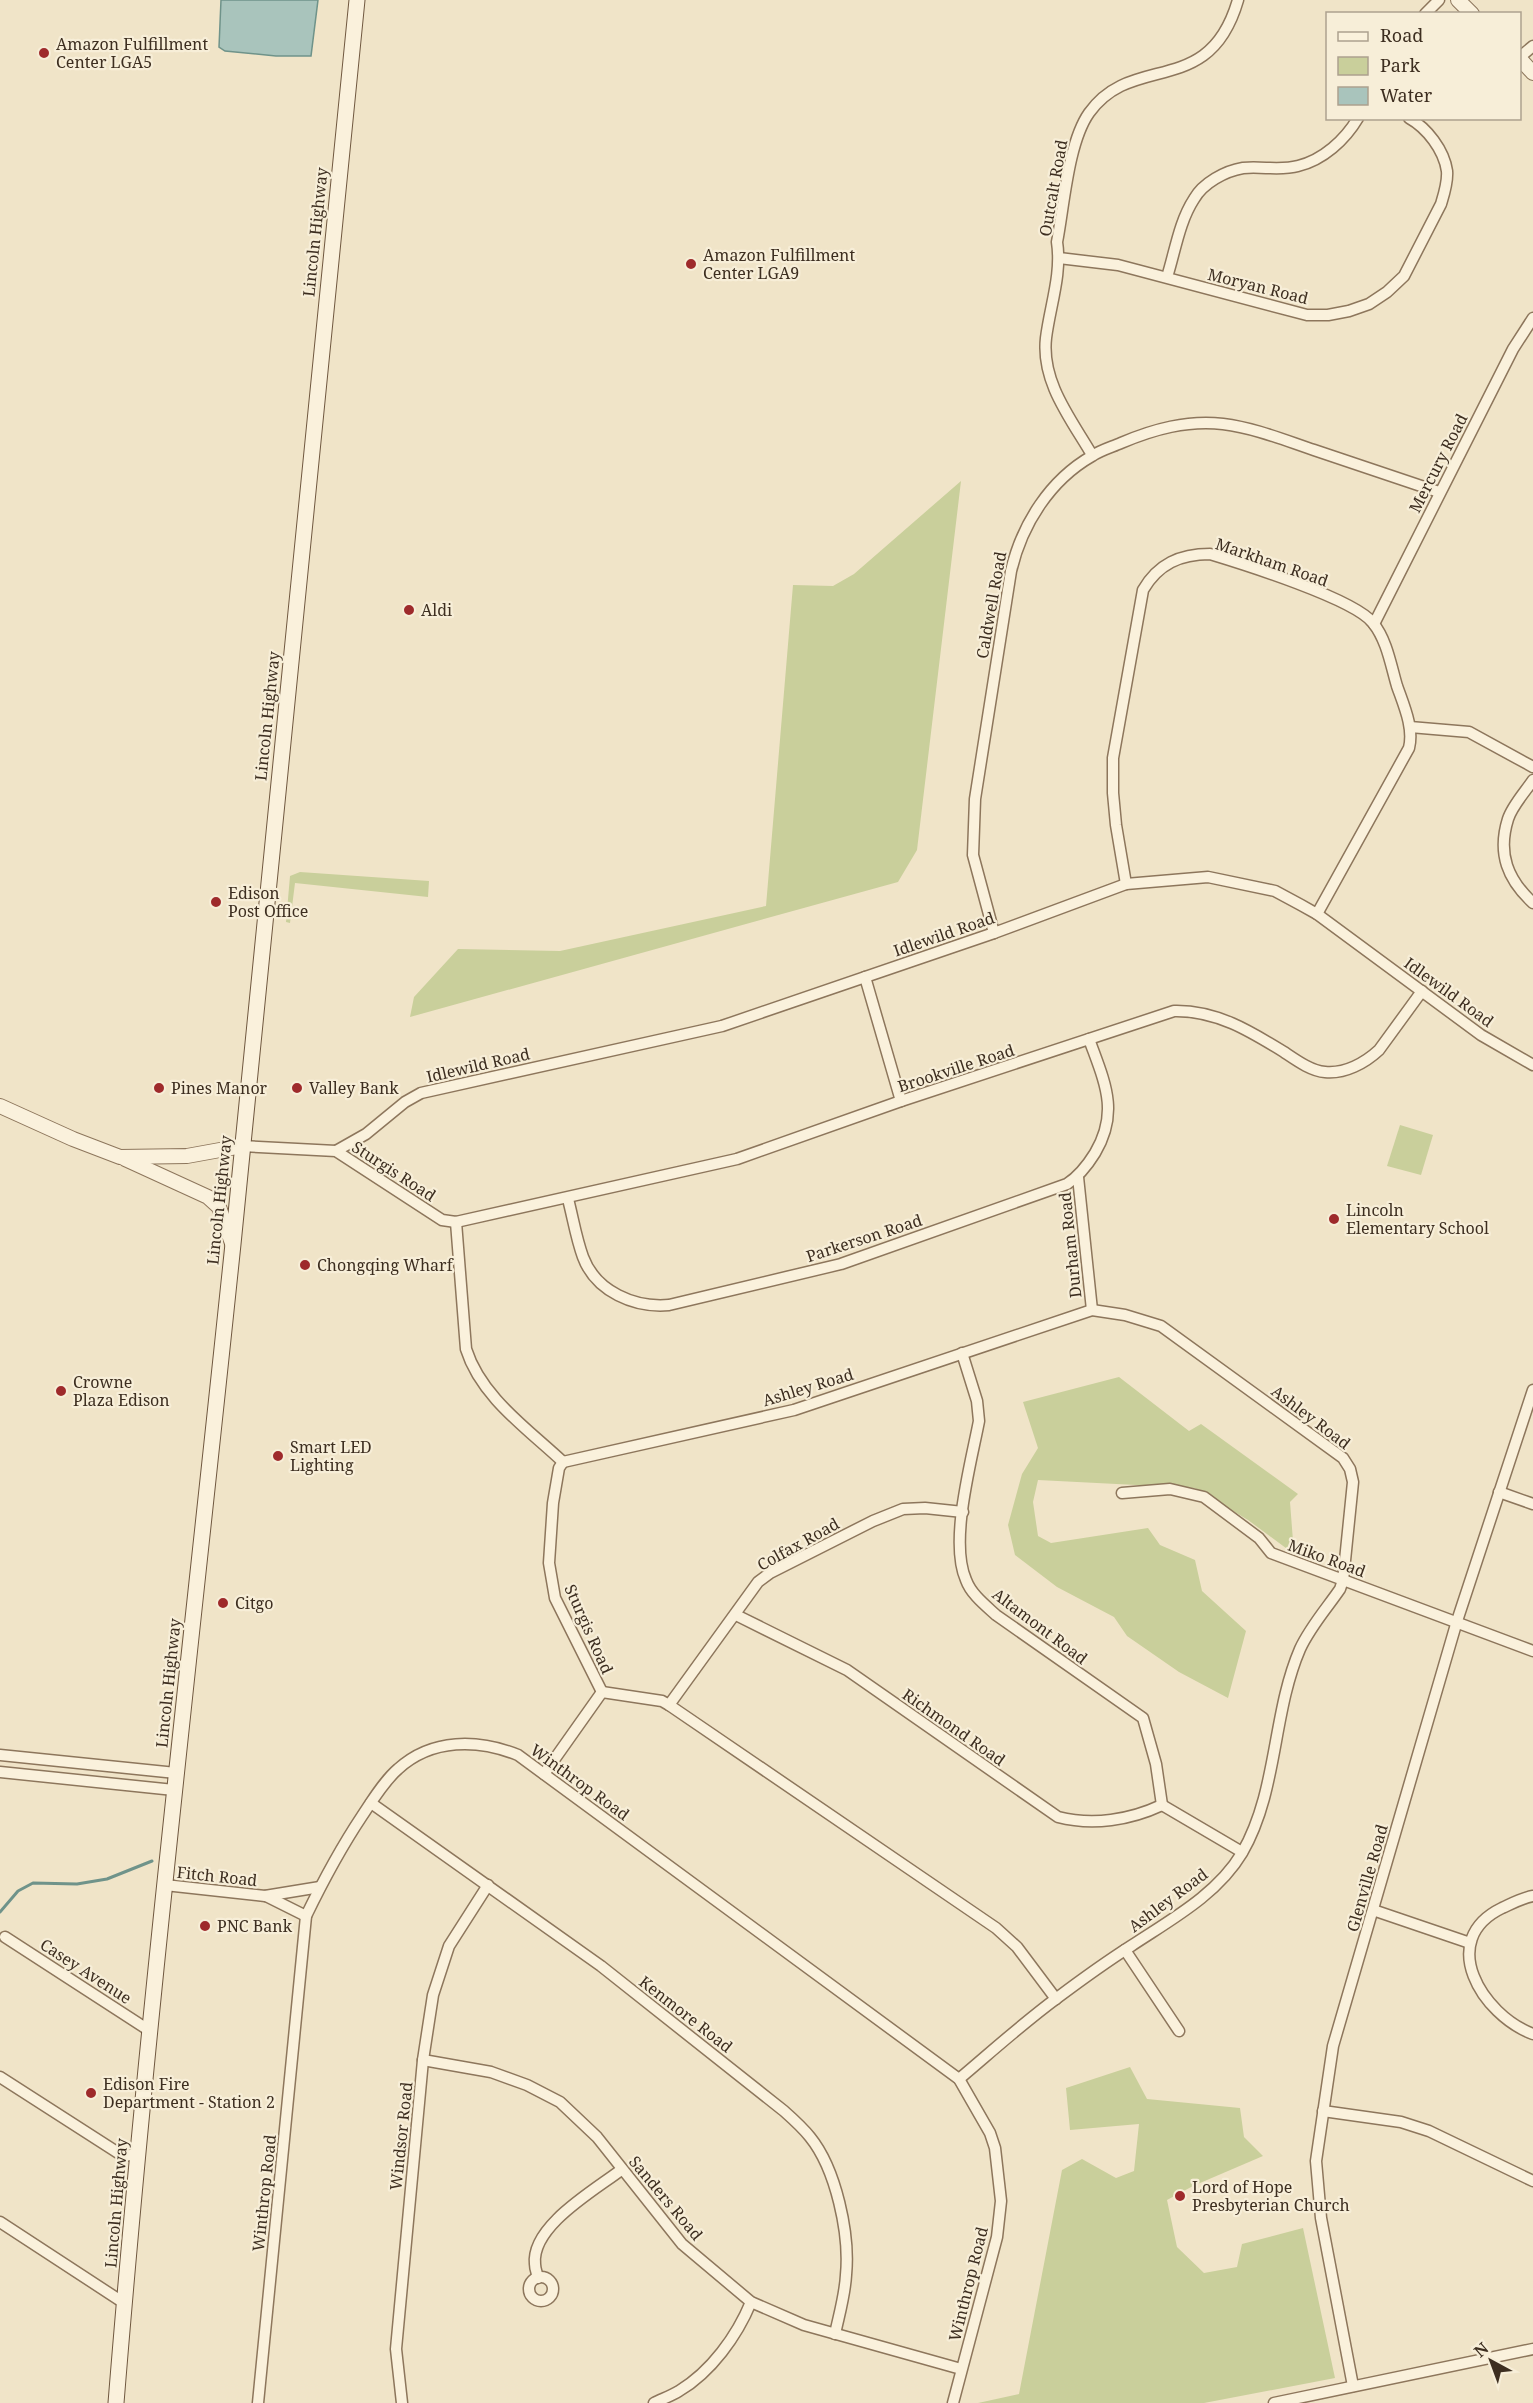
<svg xmlns="http://www.w3.org/2000/svg" width="1533" height="2403" viewBox="0 0 1533 2403" font-family="'Noto Serif',serif">
	<rect width="100%" height="100%" fill="#f0e4c8"/>
	<!-- green -->
	<g fill="#c9cf9b">
		<path d="M961 481 917 850 898 882 410 1017 414 997 458 949 560 951 766 906 793 585 833 586 854 574Z"/>
		<path d="M300 872 429 881 428 897 295 883 290 923 286 922 290 876Z"/>
		<path d="M1400 1125 1433 1135 1421 1175 1387 1166Z"/>
		<path d="M1119 1377 1189 1431 1201 1424 1298 1494 1290 1502 1294 1554 1248 1520 1195 1488 1038 1480 1033 1502 1038 1536 1051 1543 1148 1528 1160 1545 1195 1560 1202 1591 1246 1631 1228 1698 1179 1672 1127 1636 1114 1617 1057 1587 1015 1555 1008 1525 1022 1474 1038 1448 1023 1402Z"/>
		<path d="M1130 2067 1147 2099 1240 2108 1244 2137 1263 2156 1193 2186 1167 2200 1177 2247 1204 2273 1237 2267 1242 2244 1303 2228 1335 2378 1204 2403H978L1019 2394 1062 2170 1082 2159 1116 2178 1134 2171 1139 2124 1070 2130 1066 2088Z"/>
	</g>
	<!-- water -->
	<path fill="#a9c4bc" stroke="#6f938a" stroke-width="1.5" d="M221 0H318L311 56H276L225 51 219 47Z"/>
	<g fill="none" stroke-linecap="round" stroke-linejoin="round">
		<!-- stream -->
		<path stroke="#6f938a" stroke-width="3" d="M0 1912 18 1891 33 1883 77 1884 107 1879 152 1861"/>
		<!-- minor casing -->
		<g stroke="#8d765c" stroke-width="13">
			<g id="minor">
				<path d="M1425 14 1439 0"/>
				<path d="M1520 57 1533 46"/>
				<path d="M1059 258 1118 265 1307 315H1328L1349 311 1369 304 1387 292 1404 276 1441 204C1444 194 1448 182 1447 171 1444 150 1427 128 1409 118"/>
				<path d="M1167 277C1175 252 1179 222 1194 199 1203 183 1225 171 1243 168 1262 166 1280 171 1298 166 1323 160 1345 140 1358 118"/>
				<path d="M1092 455C1071 419 1041 382 1046 338 1050 306 1062 274 1057 242 1064 206 1068 143 1089 113 1133 51 1209 100 1238 0"/>
				<path d="M1374 624 1513 349 1533 318"/>
				<path d="M1410 727 1469 732 1533 767"/>
				<path d="M1533 780C1525 792 1512 806 1508 819 1497 854 1508 880 1533 903"/>
				<path d="M1126 884 1116 825 1113 793V758L1143 590C1158 564 1180 554 1210 554 1243 564 1355 599 1373 623 1387 640 1391 666 1397 686 1404 706 1414 728 1409 748L1317 914"/>
				<path d="M994 933 973 855 975 799 1011 571C1022 524 1050 480 1092 456 1101 450 1112 447 1121 443 1154 429 1187 420 1223 424 1255 428 1284 440 1314 450 1356 464 1398 478 1439 492"/>
				<path d="M865 977 901 1101"/>
				<path d="M242 1146 336 1151 442 1220 456 1222 737 1159 901 1101 1174 1011C1216 1010 1250 1031 1284 1052 1296 1060 1311 1071 1325 1072 1345 1074 1365 1063 1379 1050L1422 991"/>
				<path d="M336 1151 366 1134 405 1102 421 1093 722 1026 994 933 1126 884 1208 877 1275 891 1301 905 1317 914 1481 1035 1533 1065"/>
				<path d="M1078 1177 1092 1310"/>
				<path d="M568 1199C573 1218 576 1238 583 1257 596 1292 635 1308 669 1305L841 1264 1067 1184C1079 1176 1087 1166 1095 1153 1120 1111 1104 1081 1089 1039"/>
				<path d="M456 1222 466 1349C481 1397 528 1429 563 1462"/>
				<path d="M962 1353 977 1401 979 1421C971 1463 949 1542 966 1580 971 1594 985 1605 996 1615L1143 1718 1156 1764 1162 1805"/>
				<path d="M563 1462 794 1410 1092 1310 1125 1315 1161 1326 1343 1458 1350 1469 1353 1482 1343 1580 1340 1589C1327 1608 1310 1627 1300 1649 1272 1714 1278 1791 1242 1853 1217 1895 1170 1920 1131 1946 1106 1962 1081 1980 1057 1998 1023 2023 991 2052 959 2079"/>
				<path d="M563 1462 559 1468 553 1503 549 1563 555 1598 602 1692"/>
				<path d="M1499 1492 1533 1504"/>
				<path d="M1122 1493 1170 1489 1204 1497 1259 1538 1271 1553 1533 1651"/>
				<path d="M736 1615 847 1670 1058 1817C1093 1826 1130 1820 1162 1805"/>
				<path d="M602 1692 662 1701 669 1705 996 1928 1017 1947 1056 1999"/>
				<path d="M669 1705 758 1582 770 1573 873 1521 903 1509 925 1508 963 1512"/>
				<path d="M0 1755 176 1773"/>
				<path d="M0 1772 174 1790"/>
				<path d="M544 1774 602 1692"/>
				<path d="M371 1803 601 1966 784 2111C793 2119 803 2128 810 2137 836 2169 850 2234 846 2275 845 2295 839 2315 835 2334"/>
				<path d="M1162 1805 1242 1852"/>
				<path d="M165 1885 265 1896 320 1887"/>
				<path d="M266 1896 306 1916"/>
				<path d="M1533 1896C1522 1898 1513 1903 1502 1908 1436 1940 1482 2015 1533 2034"/>
				<path d="M1373 1910 1470 1943"/>
				<path d="M5 1937 150 2031"/>
				<path d="M1125 1950 1179 2031"/>
				<path d="M423 2060 491 2072 527 2085 560 2102 597 2137 682 2244 751 2302 804 2325 961 2369"/>
				<path d="M0 2077 123 2156 138 2154"/>
				<path d="M1323 2111 1401 2122 1429 2131 1533 2181"/>
				<path d="M0 2222 124 2303"/>
				<circle cx="541" cy="2289" r="12"/>
				<path d="M538 2278C537 2273 535 2269 535 2264 531 2226 595 2190 621 2170"/>
				<path d="M1353 2386 1321 2218 1316 2161 1333 2046 1457 1621 1533 1390"/>
				<path d="M258 2403 306 1916C323 1881 340 1849 362 1816 372 1801 384 1781 398 1769 432 1738 478 1739 518 1755L959 2079 990 2133 995 2148 1001 2201 997 2237 953 2403"/>
				<path d="M402 2403 396 2349 423 2060 433 1995 449 1946 488 1885"/>
				<path d="M654 2403C662 2399 671 2396 679 2391 711 2372 737 2336 751 2302"/>
				<path d="M1274 2403 1533 2349"/>
			</g>
		</g>
		<!-- tertiary casing -->
		<g stroke="#8d765c" stroke-width="16">
			<g id="tertiary">
				<path d="M1458 0 1472 14"/>
				<path d="M1520 59 1533 73"/>
				<path d="M0 1106 73 1139 120 1157 187 1156 242 1146"/>
				<path d="M125 1159 208 1197 219 1207 233 1246"/>
			</g>
		</g>
		<!-- secondary casing -->
		<g stroke="#6f573f" stroke-width="17">
			<path id="secondary" d="M116 2403C147 2016 193 1630 233 1244 275 829 315 415 357 0"/>
		</g>
		<!-- minor -->
		<use href="#minor" stroke="#faf1dc" stroke-width="10"/>
		<!-- tertiary -->
		<use href="#tertiary" stroke="#faf1dc" stroke-width="14"/>
		<!-- secondary -->
		<use href="#secondary" stroke="#faf1dc" stroke-width="15"/>
	</g>
	<!-- markers -->
	<g fill="#9e2a2b" stroke="#f7eed8" stroke-width="2">
		<circle cx="44" cy="53" r="6"/>
		<circle cx="691" cy="264" r="6"/>
		<circle cx="409" cy="610" r="6"/>
		<circle cx="216" cy="902" r="6"/>
		<circle cx="159" cy="1088" r="6"/>
		<circle cx="297" cy="1088" r="6"/>
		<circle cx="1334" cy="1219" r="6"/>
		<circle cx="305" cy="1265" r="6"/>
		<circle cx="61" cy="1391" r="6"/>
		<circle cx="278" cy="1456" r="6"/>
		<circle cx="223" cy="1603" r="6"/>
		<circle cx="205" cy="1926" r="6"/>
		<circle cx="91" cy="2093" r="6"/>
		<circle cx="1180" cy="2196" r="6"/>
	</g>
	<g text-anchor="middle" stroke-width="4.5" stroke-linejoin="round" paint-order="stroke">
		<!-- poi labels -->
		<g font-size="16" fill="#3d2e20" stroke="#f7eed8" text-anchor="start">
			<text x="56" y="50">Amazon Fulfillment<tspan x="56" dy="18">Center LGA5</tspan></text>
			<text x="703" y="261">Amazon Fulfillment<tspan x="703" dy="18">Center LGA9</tspan></text>
			<text x="421" y="616">Aldi</text>
			<text x="228" y="899">Edison<tspan x="228" dy="18">Post Office</tspan></text>
			<text x="171" y="1094">Pines Manor</text>
			<text x="309" y="1094">Valley Bank</text>
			<text x="1346" y="1216">Lincoln<tspan x="1346" dy="18">Elementary School</tspan></text>
			<text x="317" y="1271">Chongqing Wharf</text>
			<text x="73" y="1388">Crowne<tspan x="73" dy="18">Plaza Edison</tspan></text>
			<text x="290" y="1453">Smart LED<tspan x="290" dy="18">Lighting</tspan></text>
			<text x="235" y="1609">Citgo</text>
			<text x="217" y="1932">PNC Bank</text>
			<text x="103" y="2090">Edison Fire<tspan x="103" dy="18">Department - Station 2</tspan></text>
			<text x="1192" y="2193">Lord of Hope<tspan x="1192" dy="18">Presbyterian Church</tspan></text>
		</g>
		<!-- street labels -->
		<g font-size="16" fill="#3d2e20" stroke="#f7eed8">
			<text transform="translate(1053 188) rotate(-80)" y="6">Outcalt Road</text>
			<text transform="translate(315 232) rotate(-84)" y="6">Lincoln Highway</text>
			<text transform="translate(1258 286) rotate(14)" y="6">Moryan Road</text>
			<text transform="translate(1438 463) rotate(-63)" y="6">Mercury Road</text>
			<text transform="translate(1272 562) rotate(19)" y="6">Markham Road</text>
			<text transform="translate(991 605) rotate(-80)" y="6">Caldwell Road</text>
			<text transform="translate(267 716) rotate(-84)" y="6">Lincoln Highway</text>
			<text transform="translate(944 934) rotate(-19)" y="6">Idlewild Road</text>
			<text transform="translate(1449 992) rotate(36)" y="6">Idlewild Road</text>
			<text transform="translate(478 1065) rotate(-13)" y="6">Idlewild Road</text>
			<text transform="translate(956 1068) rotate(-18)" y="6">Brookville Road</text>
			<text transform="translate(394 1171) rotate(33)" y="6">Sturgis Road</text>
			<text transform="translate(219 1200) rotate(-84)" y="6">Lincoln Highway</text>
			<text transform="translate(864 1238) rotate(-18)" y="6">Parkerson Road</text>
			<text transform="translate(1070 1245) rotate(-96)" y="6">Durham Road</text>
			<text transform="translate(808 1387) rotate(-17)" y="6">Ashley Road</text>
			<text transform="translate(1311 1417) rotate(37)" y="6">Ashley Road</text>
			<text transform="translate(798 1544) rotate(-29)" y="6">Colfax Road</text>
			<text transform="translate(1327 1558) rotate(20)" y="6">Miko Road</text>
			<text transform="translate(1040 1626) rotate(37)" y="6">Altamont Road</text>
			<text transform="translate(589 1629) rotate(66)" y="6">Sturgis Road</text>
			<text transform="translate(168 1683) rotate(-84)" y="6">Lincoln Highway</text>
			<text transform="translate(954 1727) rotate(35)" y="6">Richmond Road</text>
			<text transform="translate(580 1782) rotate(36)" y="6">Winthrop Road</text>
			<text transform="translate(217 1876) rotate(6)" y="6">Fitch Road</text>
			<text transform="translate(1367 1878) rotate(-74)" y="6">Glenville Road</text>
			<text transform="translate(1168 1900) rotate(-37)" y="6">Ashley Road</text>
			<text transform="translate(86 1971) rotate(33)" y="6">Casey Avenue</text>
			<text transform="translate(686 2014) rotate(38)" y="6">Kenmore Road</text>
			<text transform="translate(401 2136) rotate(-84)" y="6">Windsor Road</text>
			<text transform="translate(264 2193) rotate(-84)" y="6">Winthrop Road</text>
			<text transform="translate(666 2198) rotate(50)" y="6">Sanders Road</text>
			<text transform="translate(116 2203) rotate(-85)" y="6">Lincoln Highway</text>
			<text transform="translate(968 2284) rotate(-76)" y="6">Winthrop Road</text>
		</g>
	</g>
	<!-- legend -->
	<rect x="1326" y="12" width="195" height="108" fill="#f7eed8" stroke="#ada18e" stroke-width="1.5"/>
	<rect x="1338" y="32" width="30" height="9" fill="#faf1dc" stroke="#ada18e" stroke-width="1.5"/>
	<text x="1380" y="42" font-size="18" fill="#3d2e20">Road</text>
	<rect x="1338" y="57" width="30" height="18" fill="#c9cf9b" stroke="#ada18e" stroke-width="1.5"/>
	<text x="1380" y="72" font-size="18" fill="#3d2e20">Park</text>
	<rect x="1338" y="87" width="30" height="18" fill="#a9c4bc" stroke="#ada18e" stroke-width="1.5"/>
	<text x="1380" y="102" font-size="18" fill="#3d2e20">Water</text>
	<!-- north arrow -->
	<g transform="translate(1491 2361) rotate(319)" stroke="#f7eed8" stroke-width="4.5" paint-order="stroke">
	<path d="M0-4.5L10 22L0 15L-10 22Z" fill="#3d2e20"/>
	<text y="-9" font-size="16" font-weight="bold" text-anchor="middle" fill="#3d2e20">N</text>
	</g>
</svg>
